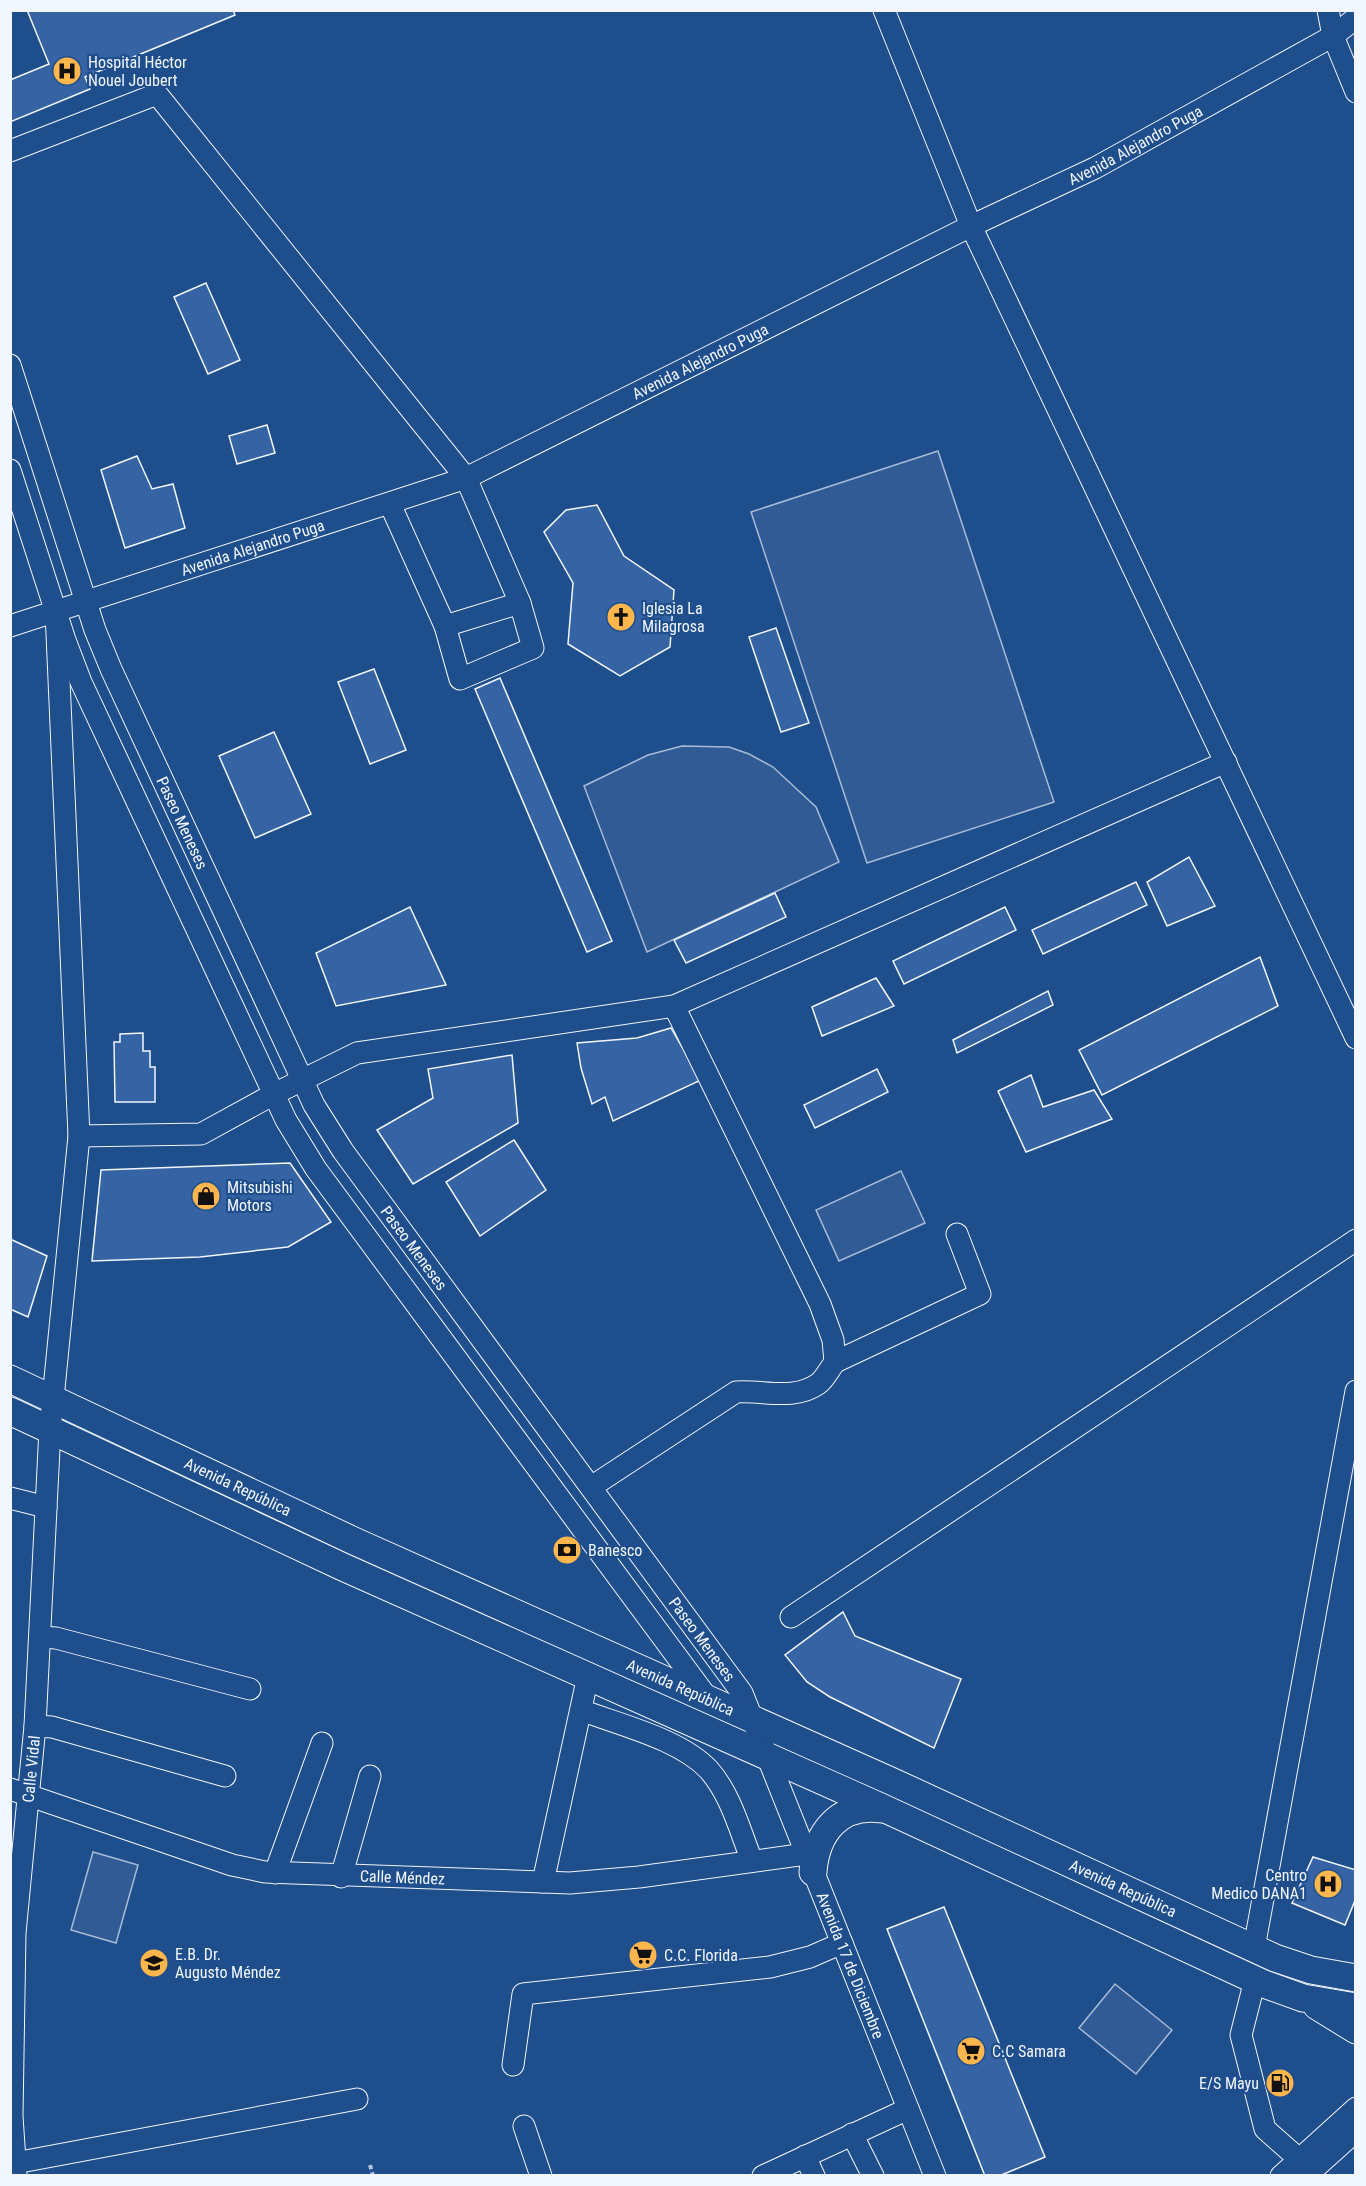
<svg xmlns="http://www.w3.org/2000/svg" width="1366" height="2186" viewBox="0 0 1366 2186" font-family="'Roboto Condensed',sans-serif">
	<rect width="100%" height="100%" fill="#1f4e8c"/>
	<!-- built -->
	<g fill="#305b95" stroke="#a8bbd7" stroke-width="1.5">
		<path d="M938 451 1054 802 867 863 751 512Z"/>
		<path d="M682 746 729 747 749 754 773 767 816 807 839 862 647 952 584 786 648 755Z"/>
		<path d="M901 1171 925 1223 839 1261 816 1210Z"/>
		<path d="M93 1852 138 1865 116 1943 71 1930Z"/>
		<path d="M1115 1984 1172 2030 1136 2074 1079 2028Z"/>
	</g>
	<!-- building -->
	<g fill="#3563a3" stroke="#f2f6ff" stroke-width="1.5">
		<path d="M27 10H233L235 15 85 77 90 89 10 122V80L49 64Z"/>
		<path d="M206 283 240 360 208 374 174 297Z"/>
		<path d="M267 425 275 453 237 464 229 436Z"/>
		<path d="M137 456 152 489 173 484 185 528 125 548 101 470Z"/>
		<path d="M597 505 624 556 674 590 670 647 620 676 568 644 573 583 544 532 566 510Z"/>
		<path d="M776 628 809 723 781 732 749 637Z"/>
		<path d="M374 669 406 750 370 764 338 682Z"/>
		<path d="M500 678 612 941 587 952 475 689Z"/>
		<path d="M274 732 311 814 255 838 219 756Z"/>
		<path d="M1189 857 1215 906 1167 926 1147 882Z"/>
		<path d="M1136 882 1147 905 1043 954 1032 930Z"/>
		<path d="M775 893 786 917 686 963 674 940Z"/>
		<path d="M410 907 446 985 336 1006 316 953Z"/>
		<path d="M1005 907 1016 930 904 984 893 961Z"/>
		<path d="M1260 957 1278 1006 1102 1095 1079 1050Z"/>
		<path d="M876 978 894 1006 822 1036 812 1007Z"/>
		<path d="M1048 991 1053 1005 957 1053 953 1040Z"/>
		<path d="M671 1028 701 1080 613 1121 605 1097 592 1104 581 1068 577 1043 637 1038Z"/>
		<path d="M143 1033V1051H150V1067H155V1102H115L114 1042H120V1034Z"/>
		<path d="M512 1055 518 1123 413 1184 377 1130 433 1098 428 1069Z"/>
		<path d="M877 1069 888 1092 815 1128 804 1105Z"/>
		<path d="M1031 1075 1043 1107 1094 1090 1112 1119 1026 1152 998 1091Z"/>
		<path d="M514 1140 546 1190 480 1236 446 1182Z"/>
		<path d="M290 1163 331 1222 288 1247 200 1257 92 1261 101 1170Z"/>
		<path d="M10 1239 47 1256 28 1317 10 1309Z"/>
		<path d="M843 1612 855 1636 961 1679 934 1748 830 1697 807 1682 785 1655Z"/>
		<path d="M1313 1857 1356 1870V1898L1345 1925 1292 1903Z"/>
		<path d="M944 1907 1045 2157 999 2176H985L887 1929Z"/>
	</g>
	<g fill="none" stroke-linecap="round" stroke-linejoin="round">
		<!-- minor casing -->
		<g stroke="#f2f6ff" stroke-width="23">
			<g id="minor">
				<path d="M884 10 971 226 1356 1038"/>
				<path d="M1328 10 1333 36 1356 92"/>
				<path d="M10 151 157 94 466 478 520 603 533 648 460 679 445 626 390 504"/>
				<path id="s1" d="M10 365 95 630 111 669 314 1105 343 1151 742 1693 935 2176"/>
				<path d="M10 470 65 640 81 682 286 1120 316 1169 709 1700"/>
				<path id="s2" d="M10 626 466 478 971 226 1095 168 1333 36 1356 18"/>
				<path d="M445 626 520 603"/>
				<path d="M79 1136 201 1134 274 1094 357 1053 674 1006 1226 762"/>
				<path d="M835 1362 980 1294 957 1234"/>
				<path d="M591 1487 736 1392C764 1390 793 1401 818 1384 825 1379 830 1368 835 1362L833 1340 820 1304 674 1006"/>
				<path d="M10 1498 46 1507"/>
				<path d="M791 1617 1356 1240"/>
				<path d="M40 1637 56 1638 250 1689"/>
				<path d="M581 1710C620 1725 680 1739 709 1770 731 1795 740 1831 752 1861"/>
				<path d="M35 1726 52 1727 225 1776"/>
				<path id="s3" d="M10 1789 232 1865 265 1872 570 1883 639 1877 806 1854"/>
				<path d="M275 1873 322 1743"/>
				<path d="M341 1877 370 1776"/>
				<path d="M543 1882 588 1676"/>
				<path d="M1254 1948 1356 1391"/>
				<path d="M1255 1980 1241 2035 1265 2129 1299 2159"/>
				<path d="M513 2065 523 1994 770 1967 810 1957 842 1943"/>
				<path d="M524 2126 541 2176"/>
				<path d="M852 2134 873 2176"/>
				<path d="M805 2156 814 2176"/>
				<path d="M15 2163 357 2099"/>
				<path id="s4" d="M16 2176 12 2116 15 1933 35 1726 50 1429 79 1136 56 611"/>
				<path d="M763 2176 908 2109"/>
				<path d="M1281 2176 1356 2108"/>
				<path d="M1306 2176 1356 2131"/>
			</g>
		</g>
		<!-- major casing -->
		<g stroke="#f2f6ff" stroke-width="29">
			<g id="major">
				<path id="s5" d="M10 1379 354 1541 893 1782 1275 1958 1311 1970 1356 1978"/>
				<path d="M10 1411 343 1567 881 1807 1264 1984 1303 1998 1356 2007"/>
				<path d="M813 1872C816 1833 839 1803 881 1809"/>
				<path d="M1317 2006 1356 2030"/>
			</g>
		</g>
		<!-- path -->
		<path stroke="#b3c4dc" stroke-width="4" stroke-dasharray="4.5 3" stroke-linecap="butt" d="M370 2165 373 2176"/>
		<!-- minor -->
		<use href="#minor" stroke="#1f4e8c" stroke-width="21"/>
		<!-- major -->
		<use href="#major" stroke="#1f4e8c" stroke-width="27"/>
	</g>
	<!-- icons -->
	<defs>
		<g id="hospital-disc" transform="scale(1.5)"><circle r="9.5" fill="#ffb74d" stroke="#1f4e8c"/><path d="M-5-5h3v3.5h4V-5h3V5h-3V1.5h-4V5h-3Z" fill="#111"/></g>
		<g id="church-disc" transform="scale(1.5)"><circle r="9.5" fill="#ffb74d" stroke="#1f4e8c"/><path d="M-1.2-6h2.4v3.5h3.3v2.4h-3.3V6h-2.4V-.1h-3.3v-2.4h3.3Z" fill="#111"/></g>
		<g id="shop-disc" transform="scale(1.5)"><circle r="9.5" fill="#ffb74d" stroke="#1f4e8c"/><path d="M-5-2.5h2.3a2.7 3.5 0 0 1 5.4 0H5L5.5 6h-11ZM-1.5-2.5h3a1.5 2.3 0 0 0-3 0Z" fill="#111"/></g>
		<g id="bank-disc" transform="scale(1.5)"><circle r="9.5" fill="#ffb74d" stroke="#1f4e8c"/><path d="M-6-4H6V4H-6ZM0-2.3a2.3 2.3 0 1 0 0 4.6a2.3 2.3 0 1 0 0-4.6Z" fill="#111"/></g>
		<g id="supermarket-disc" transform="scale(1.5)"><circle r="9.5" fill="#ffb74d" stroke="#1f4e8c"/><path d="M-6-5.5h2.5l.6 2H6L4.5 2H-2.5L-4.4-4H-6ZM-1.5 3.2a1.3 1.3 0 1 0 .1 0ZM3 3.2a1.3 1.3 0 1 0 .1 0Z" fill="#111"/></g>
		<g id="school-disc" transform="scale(1.5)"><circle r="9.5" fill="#ffb74d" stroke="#1f4e8c"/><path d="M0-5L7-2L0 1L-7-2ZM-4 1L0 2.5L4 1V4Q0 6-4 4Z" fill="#111"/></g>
		<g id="fuel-disc" transform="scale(1.5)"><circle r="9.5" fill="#ffb74d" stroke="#1f4e8c"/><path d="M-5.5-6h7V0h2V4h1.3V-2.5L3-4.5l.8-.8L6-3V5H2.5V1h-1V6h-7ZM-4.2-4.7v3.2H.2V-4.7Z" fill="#111"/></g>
	</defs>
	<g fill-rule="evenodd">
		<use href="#hospital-disc" x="67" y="71"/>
		<use href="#church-disc" x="621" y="617"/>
		<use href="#shop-disc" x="206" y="1196"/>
		<use href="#bank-disc" x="567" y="1550"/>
		<use href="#hospital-disc" x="1328" y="1884"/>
		<use href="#supermarket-disc" x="643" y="1955"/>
		<use href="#school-disc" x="154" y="1963"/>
		<use href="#supermarket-disc" x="971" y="2051"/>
		<use href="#fuel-disc" x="1280" y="2083"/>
	</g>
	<g text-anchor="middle" stroke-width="4.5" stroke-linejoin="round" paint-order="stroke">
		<!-- poi labels -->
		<g font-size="16" fill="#f2f6ff" stroke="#1f4e8c" text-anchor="start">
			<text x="88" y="68">Hospital Héctor<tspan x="88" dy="18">Nouel Joubert</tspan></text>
			<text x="642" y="614">Iglesia La<tspan x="642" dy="18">Milagrosa</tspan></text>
			<text x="227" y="1193">Mitsubishi<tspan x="227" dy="18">Motors</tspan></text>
			<text x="588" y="1556">Banesco</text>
			<text x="1307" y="1881" text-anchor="end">Centro<tspan x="1307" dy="18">Medico DANA1</tspan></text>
			<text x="175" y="1960">E.B. Dr.<tspan x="175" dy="18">Augusto Méndez</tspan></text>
			<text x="664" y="1961">C.C. Florida</text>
			<text x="992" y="2057">C.C Samara</text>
			<text x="1259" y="2089" text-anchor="end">E/S Mayu</text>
		</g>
		<!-- street labels -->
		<g font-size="16" fill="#f2f6ff" stroke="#1f4e8c">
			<text dy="6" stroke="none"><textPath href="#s2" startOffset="1227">Avenida Alejandro Puga</textPath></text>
			<text dy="6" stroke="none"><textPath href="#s2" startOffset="741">Avenida Alejandro Puga</textPath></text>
			<text dy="6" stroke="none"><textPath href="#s2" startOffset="255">Avenida Alejandro Puga</textPath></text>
			<text dy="6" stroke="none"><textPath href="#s1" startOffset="490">Paseo Meneses</textPath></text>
			<text dy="6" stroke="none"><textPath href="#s1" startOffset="976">Paseo Meneses</textPath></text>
			<text dy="6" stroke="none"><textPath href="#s5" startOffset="252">Avenida República</textPath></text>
			<text dy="6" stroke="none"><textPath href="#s1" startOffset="1462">Paseo Meneses</textPath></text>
			<text dy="6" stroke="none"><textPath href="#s5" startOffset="738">Avenida República</textPath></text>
			<text dy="6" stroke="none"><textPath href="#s4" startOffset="408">Calle Vidal</textPath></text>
			<text dy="6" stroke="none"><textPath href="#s3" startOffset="406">Calle Méndez</textPath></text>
			<text dy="6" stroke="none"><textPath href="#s5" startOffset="1224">Avenida República</textPath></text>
			<text dy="6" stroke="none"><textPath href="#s1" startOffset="1822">Avenida 17 de Diciembre</textPath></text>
		</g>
	</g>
	<!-- border -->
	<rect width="1366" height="2186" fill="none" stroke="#f2f6ff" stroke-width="24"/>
</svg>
